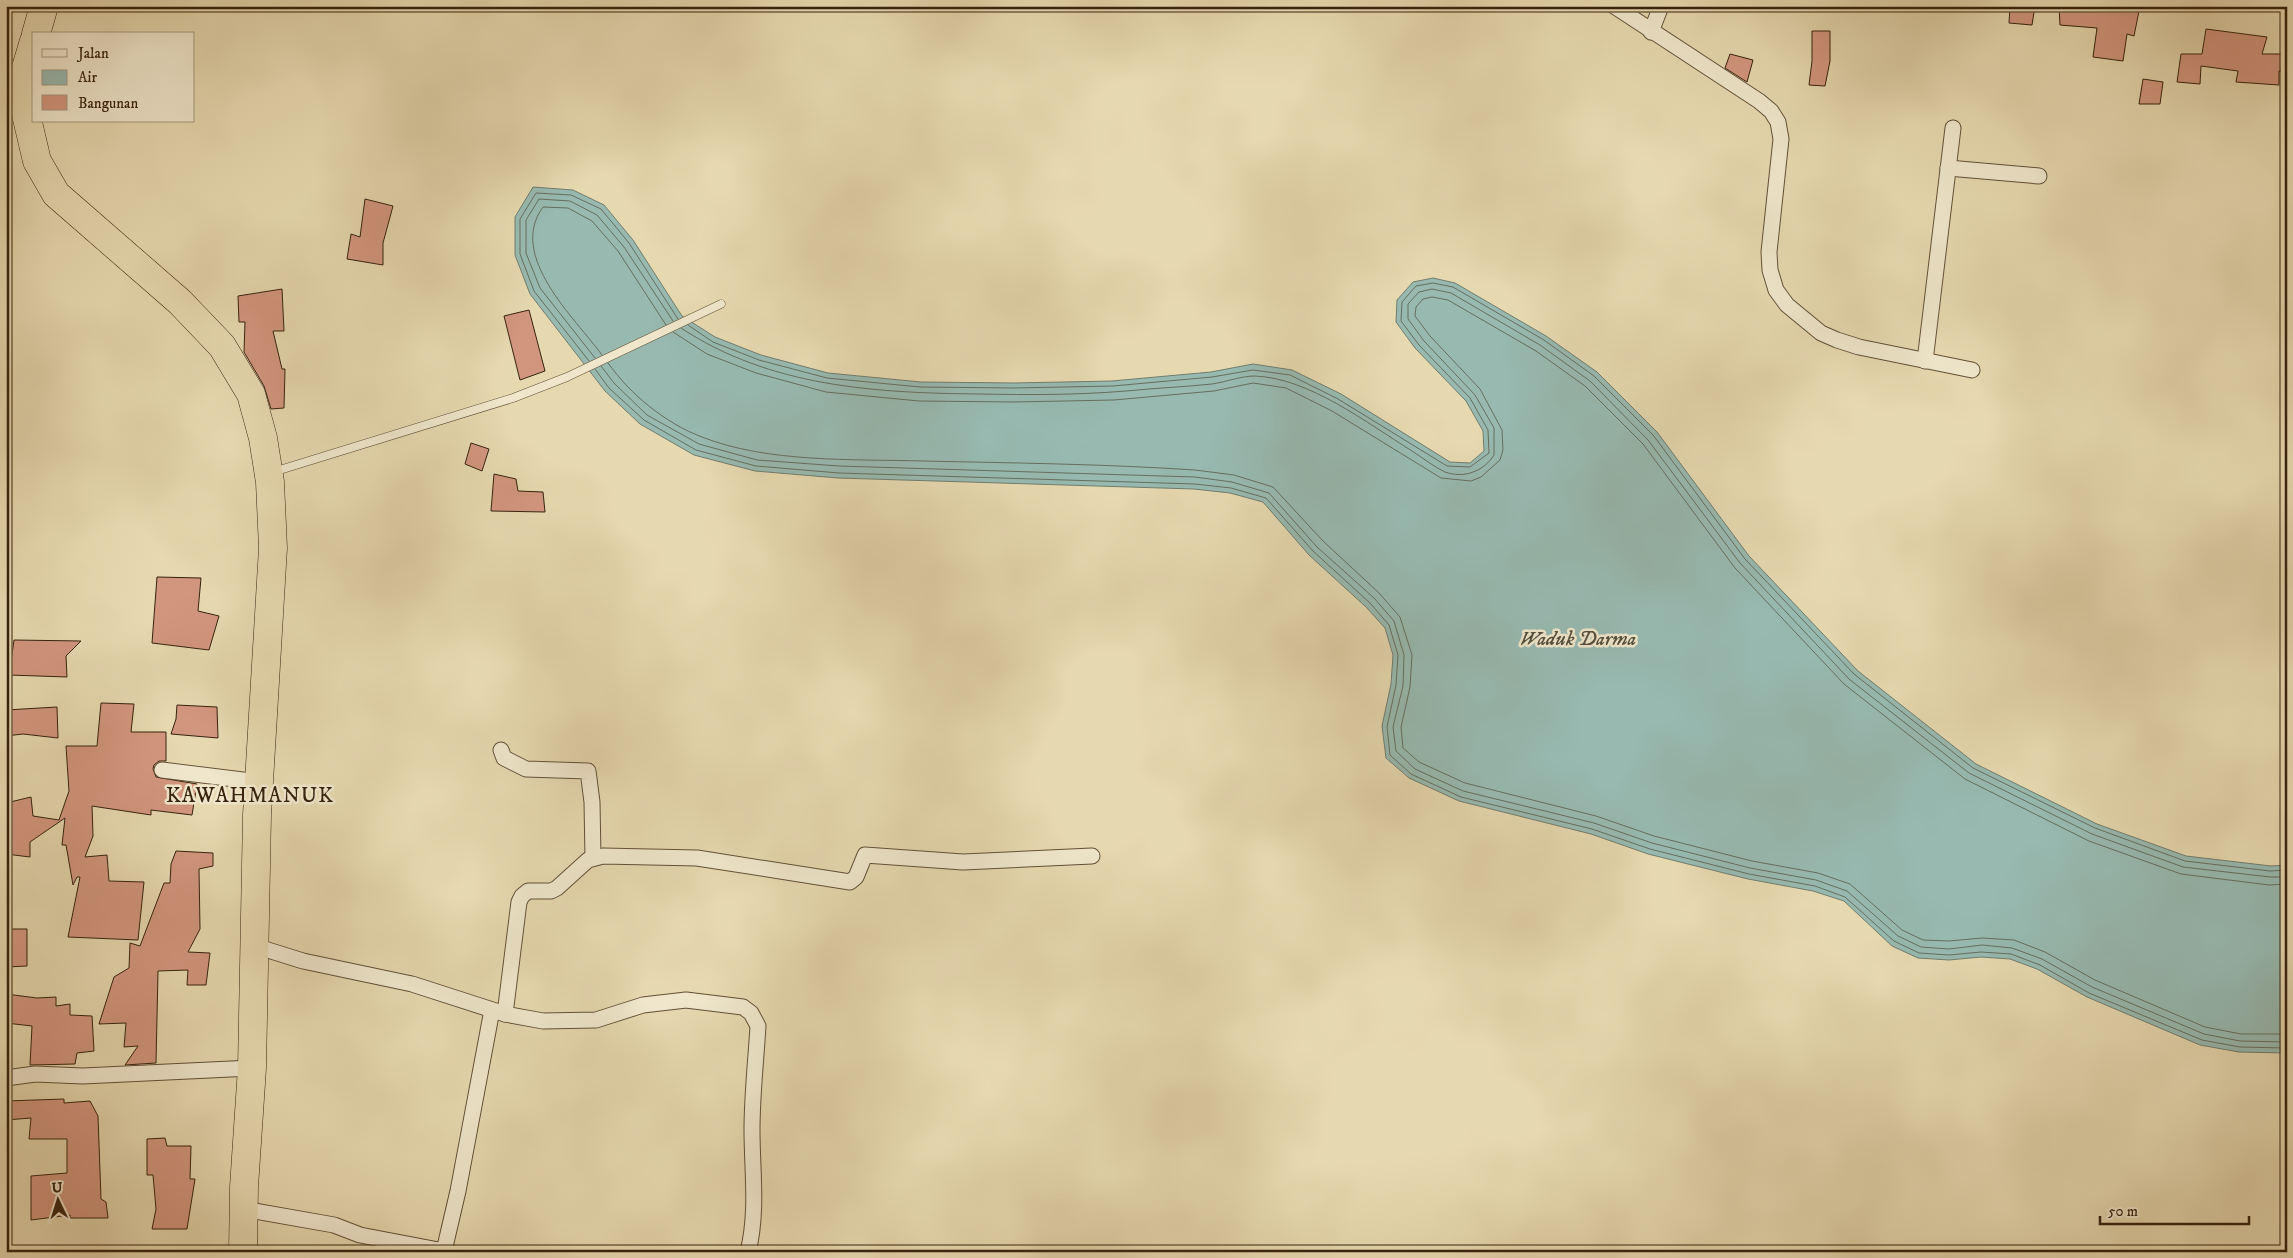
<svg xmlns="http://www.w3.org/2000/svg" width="2293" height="1258" viewBox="0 0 2293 1258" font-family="'IM FELL DW Pica',serif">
	<rect width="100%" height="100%" fill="#e6d8af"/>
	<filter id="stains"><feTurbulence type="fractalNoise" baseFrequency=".004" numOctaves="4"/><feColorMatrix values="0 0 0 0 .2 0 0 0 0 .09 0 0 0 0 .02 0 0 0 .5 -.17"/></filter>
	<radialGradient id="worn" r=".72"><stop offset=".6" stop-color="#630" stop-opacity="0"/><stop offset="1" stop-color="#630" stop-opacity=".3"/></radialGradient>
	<!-- water -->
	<path fill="#97b9b0" stroke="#707d6f" d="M533 187 573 190 604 205 633 240 682 316 715 337 761 355 828 373 921 382 1014 383 1112 381 1211 372 1253 364 1292 370 1341 394 1450 462 1470 463 1484 451 1483 431 1466 401 1415 348 1396 322 1397 300 1413 282 1433 278 1455 283 1546 336 1597 372 1657 432 1749 556 1858 671 1976 764 2097 824 2186 856 2271 866 2287 865V1053L2239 1052 2200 1045 2087 997 2037 969 2010 959 1981 957 1949 960 1918 958 1892 946 1844 901 1813 891 1748 879 1648 854 1591 834 1459 801 1409 778 1386 758 1382 726 1391 684 1393 655 1385 628 1366 607 1309 555 1263 502 1230 493 1194 489 838 478 755 471 694 455 640 424 605 391 530 294 515 255V217Z"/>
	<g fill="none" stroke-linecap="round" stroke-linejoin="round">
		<!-- shore -->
		<g stroke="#666e5e" stroke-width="1">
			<path d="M688 325 713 342 759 360 827 378 920 387 1014 388 1113 386 1212 377 1253 370 1290 375 1338 399 1447 466 1470 467 1489 453 1488 430 1470 398 1419 345 1401 321 1402 302 1416 286 1433 283 1453 287 1544 340 1594 376 1653 435 1745 559 1854 674 1973 768 2095 828 2185 861 2270 871 2287 870"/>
			<path d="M681 328C770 387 876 393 980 394 1028 395 1078 395 1126 391 1155 388 1184 387 1212 384 1226 382 1241 376 1255 376 1309 378 1367 423 1412 451 1423 458 1434 467 1445 472 1464 479 1484 471 1494 455V428L1475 395 1424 341 1408 319V304L1419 292 1432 289 1451 293 1540 345 1590 381 1648 440 1740 563 1849 679 1969 773 2092 834 2183 867 2270 877H2287"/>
			<path d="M673 332 707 354 756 373 826 392 919 401 1014 402 1114 400 1214 391 1253 383 1286 388 1332 411 1441 478 1471 481 1481 477 1500 460 1503 450 1502 430 1480 389 1430 336 1415 316 1416 307 1423 299 1432 297 1448 300 1536 351 1585 386 1643 444 1735 568 1844 684 1965 779 2089 841 2181 874 2269 885 2287 884"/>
			<path d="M602 355C575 318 507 256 543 207L568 208 592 221 618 251 666 325"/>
			<path d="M595 358 540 288 526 253V220L539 199 570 201 597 215 624 247 673 321"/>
			<path d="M589 361 534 291 520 254V219L536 193 571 195 601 209 629 243 678 319"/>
			<path d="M608 363C631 395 665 423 702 437 768 463 853 459 923 461 1014 463 1105 464 1195 470L1234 475 1273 487 1323 541 1379 593 1400 617 1412 655 1410 687 1401 727 1403 748 1419 762 1465 783 1596 816 1654 836 1752 861 1818 873 1850 884 1902 930 1923 940 1949 941 1982 938 2014 940 2045 952 2095 980 2205 1027 2241 1034H2287"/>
			<path d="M601 366 614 383 647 415 699 444 757 460 839 466 1195 477 1232 482 1269 493 1317 547 1374 598 1394 621 1404 655 1403 686 1393 727 1396 751 1415 769 1463 791 1594 823 1652 843 1750 868 1816 880 1847 891 1898 936 1921 947 1949 949 1982 945 2012 948 2042 959 2092 987 2204 1034 2240 1041 2287 1042"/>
			<path d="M595 369 609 388 644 420 696 450 756 466 839 473 1195 484 1231 488 1266 498 1313 551 1370 603 1389 625 1398 655 1396 685 1387 727 1390 755 1411 774 1461 797 1592 829 1650 849 1749 874 1815 886 1845 897 1894 941 1919 953 1949 955 1981 952 2011 954 2040 965 2089 993 2202 1040 2240 1047 2287 1048"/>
		</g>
	</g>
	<!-- building -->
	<g fill="#d2967e" stroke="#36220d">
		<path d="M2010 6H2035L2032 25 2009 23Z"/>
		<path d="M2059 6H2140L2134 36 2127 34 2123 61 2093 57 2097 28 2060 25Z"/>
		<path d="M2206 29 2267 37 2262 54H2287L2286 71H2279V85L2236 82 2238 71 2201 66 2200 84 2177 82 2181 54H2202Z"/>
		<path d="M1812 31H1830V61L1825 86 1809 85 1812 61Z"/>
		<path d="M1730 54 1753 60 1747 82 1725 68Z"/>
		<path d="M2143 79 2163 82 2160 104H2139Z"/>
		<path d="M365 199 393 206 383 243V265L347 259 351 234 360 237Z"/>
		<path d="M282 289 284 331H273L282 369H285L284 408 271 409 264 386 244 352 245 322H239L238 296Z"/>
		<path d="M529 310 545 371 520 380 504 316Z"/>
		<path d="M471 443 489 449 482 471 465 464Z"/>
		<path d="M494 474 516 479 518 491 543 492 545 512 491 511Z"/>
		<path d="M157 577 201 578 198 611 219 616 209 650 152 643Z"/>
		<path d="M14 640 81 641 66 656 67 677 9 675Z"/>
		<path d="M101 703 134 704 131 732H166V761H159L154 765 153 769 156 777 197 784 192 815 151 810V815L92 806 93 836 85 857 107 855 109 881 144 882 138 940 68 937 80 877H77L73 885 66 845H62L65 818 30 842V857L6 854V803L31 797 33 816 59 820 69 791 66 746H97Z"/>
		<path d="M177 705 217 707 218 738 171 734 176 719Z"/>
		<path d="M57 707 58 738 23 734 6 736V710Z"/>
		<path d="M176 851 213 853V866L199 869 200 929 188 952 210 953 206 985H187L188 970 158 971 156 1063 125 1065 138 1046 124 1047 126 1023 99 1024 114 977 129 968 130 943 140 946 164 883H170L171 864Z"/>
		<path d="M6 929H27V966L6 967Z"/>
		<path d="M6 994 37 998 56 997V1006L70 1004V1015L92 1016 94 1051 77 1053 75 1064 30 1065 32 1026 6 1023Z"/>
		<path d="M64 1099V1103L90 1101 98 1116 101 1199 106 1202 108 1218H70V1215L31 1220V1176L67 1173V1139H29L31 1118 6 1120V1101Z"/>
		<path d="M165 1138 167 1146H191L190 1179H195L187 1229H152L156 1209 153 1175H147V1139Z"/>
	</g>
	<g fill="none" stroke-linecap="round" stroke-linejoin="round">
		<!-- lane casing -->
		<g stroke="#625036" stroke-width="9">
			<path id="lane" d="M273 472 513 398 567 377 721 304"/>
		</g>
		<!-- street casing -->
		<g stroke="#625036" stroke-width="17">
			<g id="street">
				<path d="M1614 6 1759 101 1771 111 1778 122 1781 139 1769 252 1770 270 1776 290 1787 305 1821 333 1837 340 1859 347 1972 370"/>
				<path d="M1651 32 1661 6"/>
				<path d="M1948 168 2039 176"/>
				<path d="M1925 361 1953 128"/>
				<path d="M501 750 504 758 526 769 588 771 592 802 593 858"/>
				<path d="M162 770 259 782"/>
				<path d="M255 946 303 961 412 984 505 1014 543 1021 596 1020 643 1005 686 1000 743 1007 751 1013 758 1026C756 1060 752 1095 752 1130 752 1171 758 1211 748 1252"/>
				<path d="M505 1014 519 902 522 896 528 891H551L557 888 588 860 603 856 697 858 850 882 856 877 865 855 963 862 1092 856"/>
				<path d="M6 1078 35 1074 83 1076 252 1068"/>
				<path d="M244 1209 334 1225 360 1235 444 1251"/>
				<path d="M449 1252 444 1251 458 1191 492 1010"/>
			</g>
		</g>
		<!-- highway casing -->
		<g stroke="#36220d" stroke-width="29">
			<g id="highway">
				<path d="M36 34 44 6"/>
				<path d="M34 41 25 71V110L37 161 56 194 180 302 222 346 251 394 263 438 270 482 273 548 257 815 252 1068 244 1187 243 1252"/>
			</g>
		</g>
		<!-- lane -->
		<use href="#lane" stroke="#efe6cb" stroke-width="8"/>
		<!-- street -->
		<use href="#street" stroke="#efe6cb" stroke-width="15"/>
		<!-- highway -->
		<use href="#highway" stroke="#e6d8af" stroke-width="28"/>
	</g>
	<g text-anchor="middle" stroke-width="5" stroke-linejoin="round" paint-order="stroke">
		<!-- water labels -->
		<g font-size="20" font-style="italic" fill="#534f3e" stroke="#efe6cb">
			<text x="1578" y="645">Waduk Darma</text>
		</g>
		<!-- quarter labels -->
		<g font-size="21" letter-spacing="1" fill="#36220d" stroke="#efe6cb">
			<text x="250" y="802">KAWAHMANUK</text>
		</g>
	</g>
	<!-- margin -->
	<rect width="2293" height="1258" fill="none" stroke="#e6d8af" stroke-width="25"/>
	<rect x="8" y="8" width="2278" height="1243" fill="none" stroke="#36220d" stroke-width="2.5"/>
	<rect x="12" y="12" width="2268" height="1233" fill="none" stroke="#36220d"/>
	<!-- legend -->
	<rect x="32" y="32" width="162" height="90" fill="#efe6cb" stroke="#a5987f"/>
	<rect x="42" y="49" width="25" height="8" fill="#efe6cb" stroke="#a5987f"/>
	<text x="78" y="58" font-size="15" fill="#36220d">Jalan</text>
	<rect x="42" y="70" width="25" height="15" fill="#97b9b0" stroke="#a5987f"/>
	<text x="78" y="82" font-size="15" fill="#36220d">Air</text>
	<rect x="42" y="95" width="25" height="15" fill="#d2967e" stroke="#a5987f"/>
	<text x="78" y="108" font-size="15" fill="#36220d">Bangunan</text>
	<!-- north arrow -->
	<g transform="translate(58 1200) rotate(356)" stroke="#efe6cb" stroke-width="4" paint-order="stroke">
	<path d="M0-4L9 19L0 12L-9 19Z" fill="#36220d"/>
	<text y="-8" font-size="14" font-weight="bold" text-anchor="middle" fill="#36220d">U</text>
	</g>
	<!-- scale -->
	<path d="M2100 1216v8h149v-8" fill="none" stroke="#36220d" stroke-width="2.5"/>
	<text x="2108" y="1216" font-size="15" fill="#36220d" stroke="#efe6cb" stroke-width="4" paint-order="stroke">50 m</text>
	<rect width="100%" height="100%" filter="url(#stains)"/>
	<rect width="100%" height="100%" fill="url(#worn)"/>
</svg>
